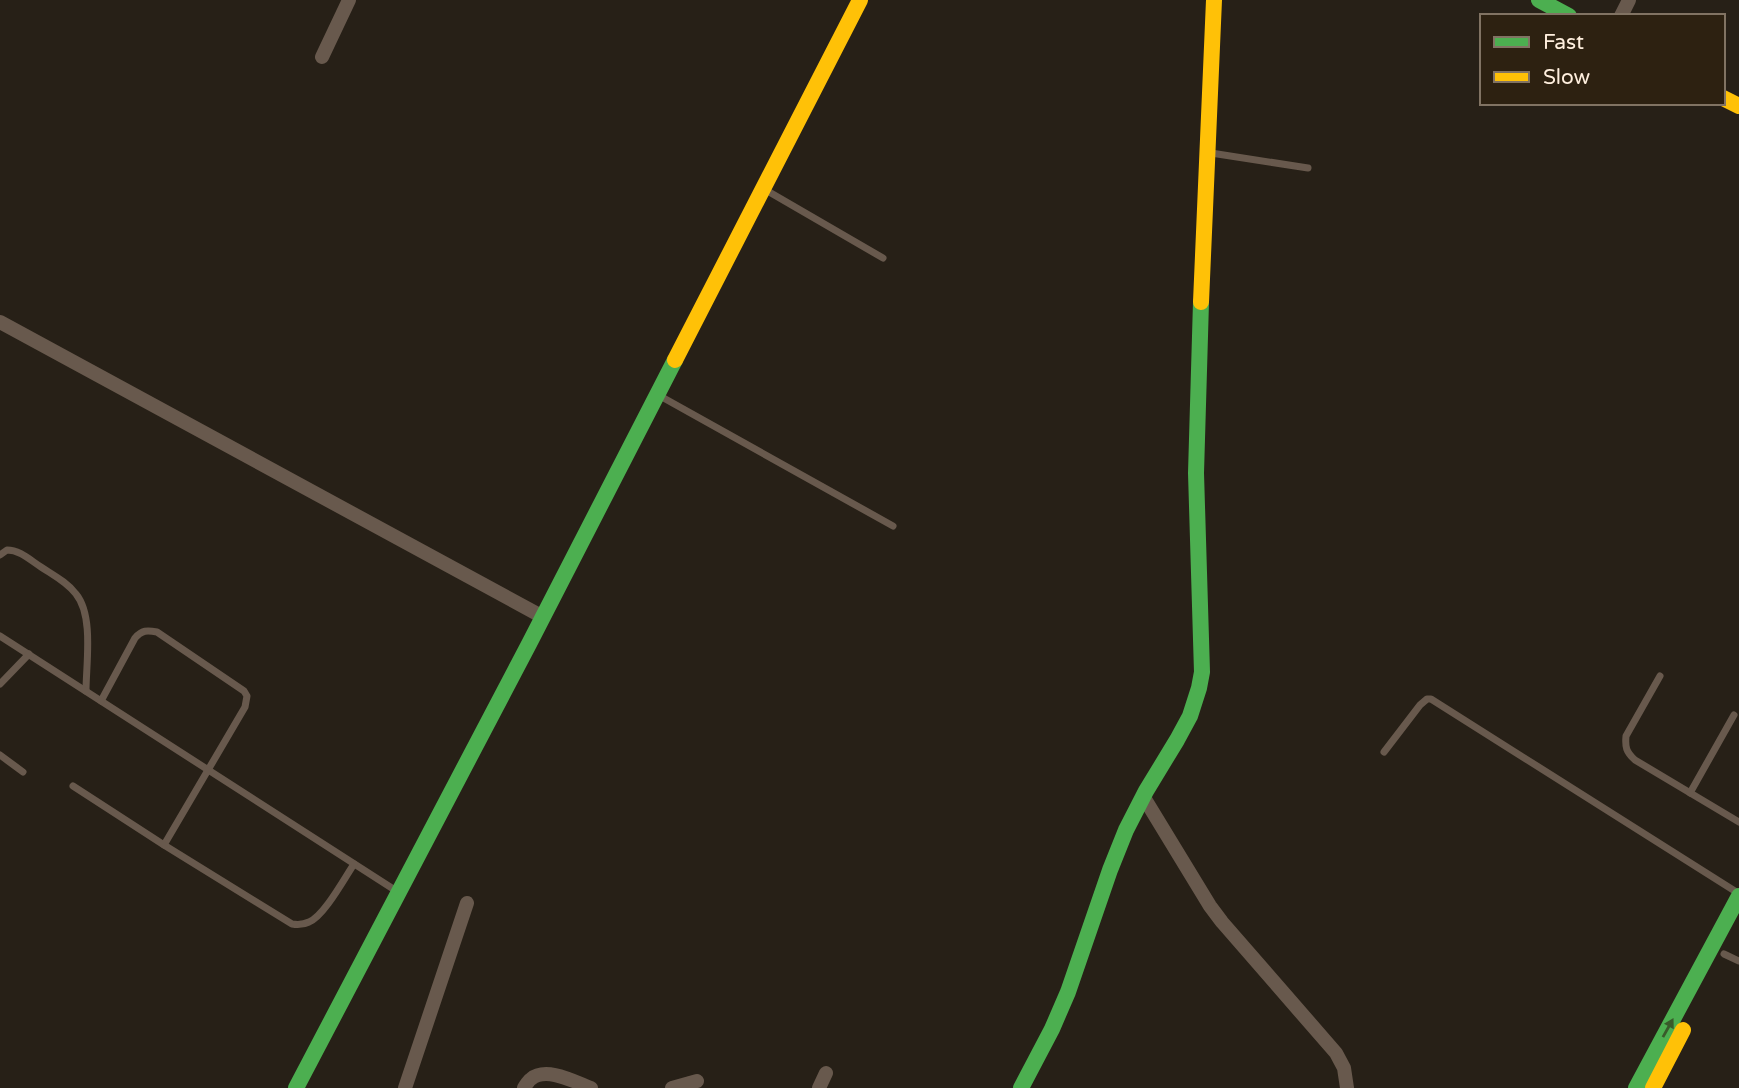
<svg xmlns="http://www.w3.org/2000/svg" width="1739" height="1088" viewBox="0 0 1739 1088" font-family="'Varela Round',sans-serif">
	<rect width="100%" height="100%" fill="#272017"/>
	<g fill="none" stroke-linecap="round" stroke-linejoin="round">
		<!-- lane -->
		<g stroke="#68594d" stroke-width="7">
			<path d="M1211 153 1308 168"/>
			<path d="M764 189 883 258"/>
			<path d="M660 396 893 526"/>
			<path d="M0 555 7 550C20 550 30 560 41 567 53 575 67 582 76 594 94 616 86 664 86 691"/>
			<path d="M0 636 398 892"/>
			<path d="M1660 676 1626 736C1625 747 1626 752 1635 760L1739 822"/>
			<path d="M0 684 29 654"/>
			<path d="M101 701 135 638C142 630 147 630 157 632L244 691 247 696 245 707 164 845"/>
			<path d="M1384 752 1420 705 1427 699H1431L1738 893"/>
			<path d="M0 755 23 772"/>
			<path d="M73 786 164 845 292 924C298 925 303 925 309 922 324 916 344 879 354 864"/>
			<path d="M1690 793 1734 715"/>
			<path d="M1724 954 1739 961"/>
		</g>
		<!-- street -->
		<g stroke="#68594d" stroke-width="14">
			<path d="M1621 16 1629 0"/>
			<path d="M322 57 349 0"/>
			<path d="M0 322 543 617"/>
			<path d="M1143 796 1210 906 1222 922 1336 1053 1344 1068 1347 1088"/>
			<path d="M405 1088 467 903"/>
			<path d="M524 1088C525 1086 529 1080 531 1079 546 1066 575 1082 591 1088"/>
			<path d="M672 1088 697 1081"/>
			<path d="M819 1088 826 1073"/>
		</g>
		<!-- fast -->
		<g stroke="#4caf50" stroke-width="16">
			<path d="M1539 0 1569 16"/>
			<path d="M296 1088 529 644 675 360"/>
			<path d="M1021 1088 1052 1029 1068 992 1110 870 1126 830 1146 791 1177 740 1190 716 1199 688 1202 672 1196 473 1201 302"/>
			<path d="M1636 1088 1739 896"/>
		</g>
		<!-- slow -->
		<g stroke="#ffc107" stroke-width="16">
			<path d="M1723 98 1739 106"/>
			<path d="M1201 302 1214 0"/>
			<path d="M675 360 860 0"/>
			<path d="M1653 1088 1683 1030"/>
		</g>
	</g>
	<!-- one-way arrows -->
	<defs><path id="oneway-solid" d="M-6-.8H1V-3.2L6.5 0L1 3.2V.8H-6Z" transform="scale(1.75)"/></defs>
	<use fill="#395a2a" href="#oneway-solid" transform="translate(1668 1028) rotate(-61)"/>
	<!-- legend -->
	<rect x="1480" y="14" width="245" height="91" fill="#2d2111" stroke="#817363" stroke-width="2"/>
	<rect x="1494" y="37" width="35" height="10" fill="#4caf50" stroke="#817363" stroke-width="2"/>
	<text x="1543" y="49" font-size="21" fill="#ffefde">Fast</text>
	<rect x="1494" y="72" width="35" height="10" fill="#ffc107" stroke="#817363" stroke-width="2"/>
	<text x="1543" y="84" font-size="21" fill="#ffefde">Slow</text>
</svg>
